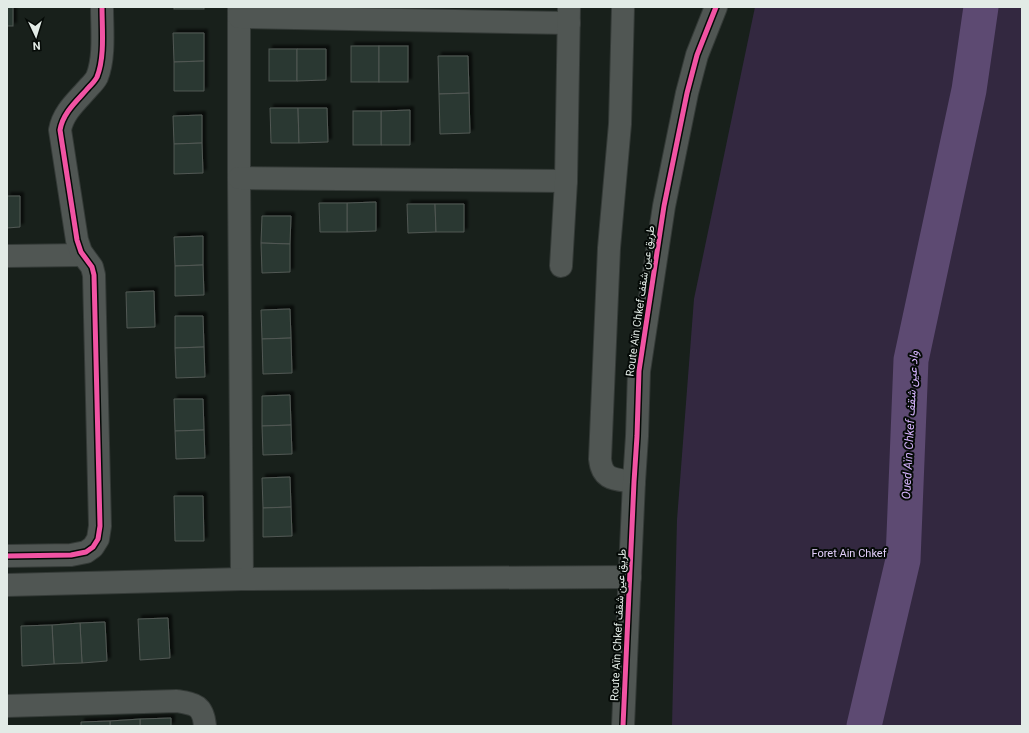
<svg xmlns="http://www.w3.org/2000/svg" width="1029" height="733" viewBox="0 0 1029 733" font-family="Roboto,Vazirmatn,sans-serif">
	<defs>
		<filter id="shadow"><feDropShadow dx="3.5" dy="-3.5" stdDeviation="1" flood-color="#0009"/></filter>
	</defs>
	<rect width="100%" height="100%" fill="#18201b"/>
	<!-- green -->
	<path fill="#332840" d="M755 7H1022V726H672L677 520 694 299Z"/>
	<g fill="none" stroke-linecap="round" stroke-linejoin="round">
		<!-- river -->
		<path stroke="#5d4a72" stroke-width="35" d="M864 726 903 560 911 360 969 90 981 7"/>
	</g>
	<!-- building -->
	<g fill="#2b3932" stroke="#515854" filter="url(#shadow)">
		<rect x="7" y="7" width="6" height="19"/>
		<rect x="174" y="7" width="30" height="2"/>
		<path d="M173 33H204V61L174 62Z"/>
		<rect x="351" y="46" width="28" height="36"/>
		<rect x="379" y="46" width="29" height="36"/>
		<rect x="269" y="49" width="28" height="32"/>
		<path d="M297 49H326V80L297 81Z"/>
		<path d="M438 56H468L469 93 439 94Z"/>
		<path d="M204 61V91H174V62Z"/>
		<path d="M469 93 470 133 440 134 439 94Z"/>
		<path d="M270 108H298L299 143H271Z"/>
		<path d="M298 108H327L328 142 299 143Z"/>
		<path d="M410 110V145H381V111Z"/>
		<rect x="353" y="111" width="28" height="34"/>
		<path d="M202 115V143L174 144 173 116Z"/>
		<path d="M202 143 203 173 174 174V144Z"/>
		<path d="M7 196H20V227L7 228Z"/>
		<path d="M376 202V231L347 232V203Z"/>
		<path d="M319 203H347V232H320Z"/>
		<path d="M407 204H435L436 232 408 233Z"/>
		<path d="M435 204H464V232H436Z"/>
		<path d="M262 216H291L290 244 261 243Z"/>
		<path d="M203 236V265L175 266 174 237Z"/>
		<path d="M261 243 290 244V272L262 273Z"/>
		<path d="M203 265 204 295 175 296V266Z"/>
		<path d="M154 291 155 327 127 328 126 292Z"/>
		<path d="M290 309 291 338 262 339 261 310Z"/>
		<path d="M175 316H203L204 347 175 348Z"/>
		<path d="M291 338 292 373 263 374 262 339Z"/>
		<path d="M204 347 205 377 176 378 175 348Z"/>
		<path d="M290 395 291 425 262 426V396Z"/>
		<path d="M174 399H203L204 430 175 431Z"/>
		<path d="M291 425 292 454 263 455 262 426Z"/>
		<path d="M204 430 205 458 176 459 175 431Z"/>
		<path d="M290 477 291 507 263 508 262 478Z"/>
		<path d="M174 496H203L204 541H175Z"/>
		<path d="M291 507 292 536 263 537V508Z"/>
		<path d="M168 618 170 658 140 660 138 619Z"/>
		<path d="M105 622 107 661 82 663 80 623Z"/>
		<path d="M80 623 82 663 54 664 52 625Z"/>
		<path d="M52 625 54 664 22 666 21 626Z"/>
		<path d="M171 718V726H140V719Z"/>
		<path d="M140 719V726H110V721Z"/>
		<path d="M110 721V726H81V722Z"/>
	</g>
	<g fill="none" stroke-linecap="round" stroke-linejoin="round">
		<!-- minor casing -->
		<g stroke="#343a37" stroke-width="24">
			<g id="minor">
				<path d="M239 7V178L242 579"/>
				<path d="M623 7 620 124 609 248 600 459C602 481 616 479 634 482"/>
				<path d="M239 17 569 23"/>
				<path d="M239 178 566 181"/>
				<path d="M7 256 83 255"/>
				<path d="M561 266 566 181 569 7"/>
				<path d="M7 556 71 555 86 552 93 547 98 539 100 526 94 275 92 267 81 252 77 240 60 130C63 112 78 100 89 87 92 84 95 81 97 77 105 57 102 29 102 7"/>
				<path d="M7 585 242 579 630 577"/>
				<path d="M7 706 177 701C195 704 203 705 205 726"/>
				<path d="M623 726 634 482 637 436 639 371 664 206 687 93 697 55 716 7"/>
			</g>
		</g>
		<!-- minor -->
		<use href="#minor" stroke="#505653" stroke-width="22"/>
		<!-- cycleway casing -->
		<g stroke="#050a07" stroke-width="8">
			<g id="cycleway">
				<path d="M7 556 71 555 86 552 93 547 98 539 100 526 94 275 92 267 81 252 77 240 60 130C63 112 78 100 89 87 92 84 95 81 97 77 105 57 102 29 102 7"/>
				<path d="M623 726 634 482 637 436 639 371 664 206 687 93 697 55 716 7"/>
			</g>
		</g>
		<!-- cycleway -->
		<use href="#cycleway" stroke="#f153a3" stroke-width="5"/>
	</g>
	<g text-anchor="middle" stroke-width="4" stroke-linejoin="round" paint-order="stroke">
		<!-- street labels -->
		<g font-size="11" fill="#e2ebe6" stroke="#050a07">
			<text transform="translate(640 301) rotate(-82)" y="4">Route Aïn Chkef طريق عين شقف</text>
			<text transform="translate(618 625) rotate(-87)" y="4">Route Aïn Chkef طريق عين شقف</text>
		</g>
		<!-- park labels -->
		<g font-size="11" fill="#e2cefa" stroke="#050a07">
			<text x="849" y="557">Foret Ain Chkef</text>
		</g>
		<!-- water labels -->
		<g font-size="12" font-style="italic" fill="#d6b4fd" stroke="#050a07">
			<text transform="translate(910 425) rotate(-87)" y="4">Oued Aïn Chkef واد عين شقف</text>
		</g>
	</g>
	<!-- border -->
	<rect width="1029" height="733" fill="none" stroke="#e2ebe6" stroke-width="16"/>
	<!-- north arrow -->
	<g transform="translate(36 36) rotate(176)" stroke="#050a07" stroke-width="3" paint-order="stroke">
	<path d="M0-3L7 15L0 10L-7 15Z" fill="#e2ebe6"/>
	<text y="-6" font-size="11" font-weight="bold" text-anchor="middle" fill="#e2ebe6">N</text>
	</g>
</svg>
